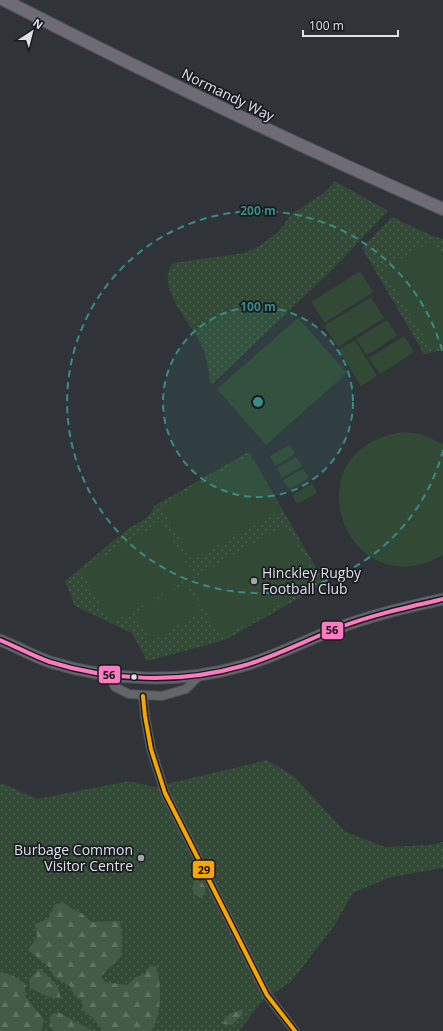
<svg xmlns="http://www.w3.org/2000/svg" width="443" height="1031" viewBox="0 0 443 1031" font-family="'Open Sans',sans-serif">
	<defs>
		<pattern id="grass-dots" width="8" height="8" patternUnits="userSpaceOnUse"><rect width="8" height="8" fill="#314935"/><path d="M2 2h.1M6 6h.1" fill="none" stroke="#4e6352" stroke-width="1.8" stroke-linecap="round"/></pattern>
		<pattern id="forest-firs" width="22" height="20" patternUnits="userSpaceOnUse"><rect width="22" height="20" fill="#435c47"/><path d="M5 1l3.5 6h-7zM16 11l3.5 6h-7z" fill="#5e7362"/></pattern>
	</defs>
	<rect width="100%" height="100%" fill="#303438"/>
	<!-- grass -->
	<g fill="url(#grass-dots)">
		<path d="M335 181 388 211 333 269 211 385C208 370 207 354 199 340 188 321 155 284 173 263L244 253 261 245 278 232 292 214 324 193Z"/>
		<path d="M392 217 428 234 443 239V350L424 354 362 248Z"/>
		<path d="M249 452 325 583 229 638 211 644 147 661 132 633 75 606 65 581C86 564 106 546 127 530 138 522 149 520 154 506Z"/>
		<path d="M267 760 295 777 344 831 385 847 430 845 443 842V868L391 877 353 893 334 926 291 982 263 1000 239 1031H0V784H4L37 799 129 781 154 787Z"/>
	</g>
	<!-- forest -->
	<g fill="url(#forest-firs)">
		<path d="M196 879C203 882 206 886 205 893L201 898 194 894 192 888Z"/>
		<path d="M63 902C74 912 81 910 91 922L120 921 122 937 121 957 101 976 105 982 127 985 136 977 145 974 149 967 156 966C162 984 162 1015 151 1031H103L93 1018 82 1009 83 1001 74 995 70 986 55 978 48 966 28 950 37 937 35 924 49 918 54 905Z"/>
		<path d="M40 968 58 987 61 999 49 997 30 988 29 979Z"/>
		<path d="M0 972 12 975 25 983V996L44 1020 41 1031H0Z"/>
		<path d="M242 1010 243 1014 232 1025 222 1024C226 1014 232 1012 242 1010Z"/>
		<path d="M58 1012 93 1031H54L50 1025 51 1015Z"/>
	</g>
	<!-- garden -->
	<g fill="#314935">
		<path d="M433 240 443 256V342L432 349 383 270Z"/>
		<path d="M360 271 373 292 325 323 311 302Z"/>
		<path d="M371 297 384 318 338 347 324 326Z"/>
		<path d="M298 318 347 373 266 445 217 389Z"/>
		<path d="M387 320 397 336 367 355 356 339Z"/>
		<path d="M404 336 414 352 380 374 369 358Z"/>
		<path d="M355 340 377 376 361 386 338 350Z"/>
		<path d="M404 432 421 434 443 444V555C346 611 286 448 404 432Z"/>
		<path d="M290 445 295 454 275 466 270 456Z"/>
		<path d="M250 455 281 510 192 560 161 506Z"/>
		<path d="M296 457 302 466 282 478 277 468Z"/>
		<path d="M303 469 309 478 289 489 283 480Z"/>
		<path d="M312 483 317 493 297 504 292 495Z"/>
		<path d="M162 522 193 575 111 624 81 570Z"/>
		<path d="M285 525 319 582 221 638 189 581Z"/>
		<path d="M185 583 202 612 151 641 135 613Z"/>
	</g>
	<g fill="none" stroke-linecap="round" stroke-linejoin="round">
		<!-- minor casing -->
		<g stroke="#4d5054" stroke-width="10">
			<g id="minor">
				<path d="M108 674 115 687 129 694 162 696 186 689 200 675"/>
				<path d="M143 696 145 716 151 749 165 793 267 995 295 1031"/>
			</g>
		</g>
		<!-- secondary casing -->
		<g stroke="#4d5054" stroke-width="13">
			<path id="secondary" d="M0 640C17 647 33 656 50 662 111 681 180 684 242 666 275 657 306 640 338 628 372 615 408 607 443 599"/>
		</g>
		<!-- primary casing -->
		<g stroke="#4d5054" stroke-width="14">
			<path id="primary" d="M4 0C148 74 294 144 443 209"/>
		</g>
		<!-- minor -->
		<use href="#minor" stroke="#636568" stroke-width="8"/>
		<!-- secondary -->
		<use href="#secondary" stroke="#636568" stroke-width="11"/>
		<!-- primary -->
		<use href="#primary" stroke="#6f6b74" stroke-width="12"/>
		<!-- bus-1 casing -->
		<g stroke="#181a1f" stroke-width="7">
			<path id="bus-1" d="M0 640C17 647 33 656 50 662 111 681 180 684 242 666 275 657 306 640 338 628 372 615 408 607 443 599"/>
		</g>
		<!-- bus-2 casing -->
		<g stroke="#181a1f" stroke-width="7">
			<path id="bus-2" d="M143 696 145 716 151 749 165 793 267 995 295 1031"/>
		</g>
		<!-- bus-1 -->
		<use href="#bus-1" stroke="#fe7ac1" stroke-width="4"/>
		<!-- bus-2 -->
		<use href="#bus-2" stroke="#f7a600" stroke-width="4"/>
	</g>
	<!-- distance rings -->
	<circle cx="258" cy="402" r="95" fill="#388c86" fill-opacity=".12"/>
	<g fill="none" stroke="#388c86" stroke-width="2" stroke-dasharray="7 5">
		<circle cx="258" cy="402" r="95"/>
		<path d="M443 450A191 191 0 1 1 443 354"/>
	</g>
	<!-- markers -->
	<g fill="#a1a5aa" stroke="#181a1f" stroke-width="1.5">
		<circle cx="254" cy="581" r="4"/>
		<circle cx="141" cy="858" r="4"/>
	</g>
	<circle fill="#dee2e8" stroke="#181a1f" stroke-width="1.5" cx="134" cy="677" r="3.5"/>
	<g text-anchor="middle" stroke-width="3.5" stroke-linejoin="round" paint-order="stroke">
		<!-- street labels -->
		<g font-size="14" fill="#dee2e8" stroke="#181a1f">
			<text transform="translate(228 95) rotate(26)" y="5">Normandy Way</text>
		</g>
		<!-- poi labels -->
		<g font-size="14" fill="#dee2e8" stroke="#181a1f" text-anchor="start">
			<text x="262" y="578">Hinckley Rugby<tspan x="262" dy="16">Football Club</tspan></text>
			<text x="133" y="855" text-anchor="end">Burbage Common<tspan x="133" dy="16">Visitor Centre</tspan></text>
		</g>
	</g>
	<circle cx="258" cy="402" r="6" fill="#388c86" stroke="#181a1f" stroke-width="2"/>
	<g font-size="12" text-anchor="middle" font-weight="bold" fill="#388c86" stroke="#181a1f" stroke-width="3.5" stroke-linejoin="round" paint-order="stroke">
		<text x="258" y="215">200 m</text>
		<text x="258" y="311">100 m</text>
	</g>
	<g stroke="#181a1f" stroke-width="1.5">
		<rect x="321" y="621" width="23" height="19" rx="4" fill="#fe7ac1"/>
		<rect x="98" y="665" width="23" height="19" rx="4" fill="#fe7ac1"/>
		<rect x="192" y="860" width="23" height="19" rx="4" fill="#f7a600"/>
	</g>
	<g font-size="11" text-anchor="middle" font-weight="bold" fill="#111">
		<text x="332" y="634">56</text>
		<text x="109" y="679">56</text>
		<text x="204" y="874">29</text>
	</g>
	<!-- north arrow -->
	<g transform="translate(32 32) rotate(36)" stroke="#181a1f" stroke-width="3" paint-order="stroke">
	<path d="M0-3L7 15L0 10L-7 15Z" fill="#dee2e8"/>
	<text y="-6" font-size="11" font-weight="bold" text-anchor="middle" fill="#dee2e8">N</text>
	</g>
	<!-- scale -->
	<path d="M303 30v6h95v-6" fill="none" stroke="#dee2e8" stroke-width="2"/>
	<text x="309" y="30" font-size="12" fill="#dee2e8" stroke="#181a1f" stroke-width="3" paint-order="stroke">100 m</text>
</svg>
